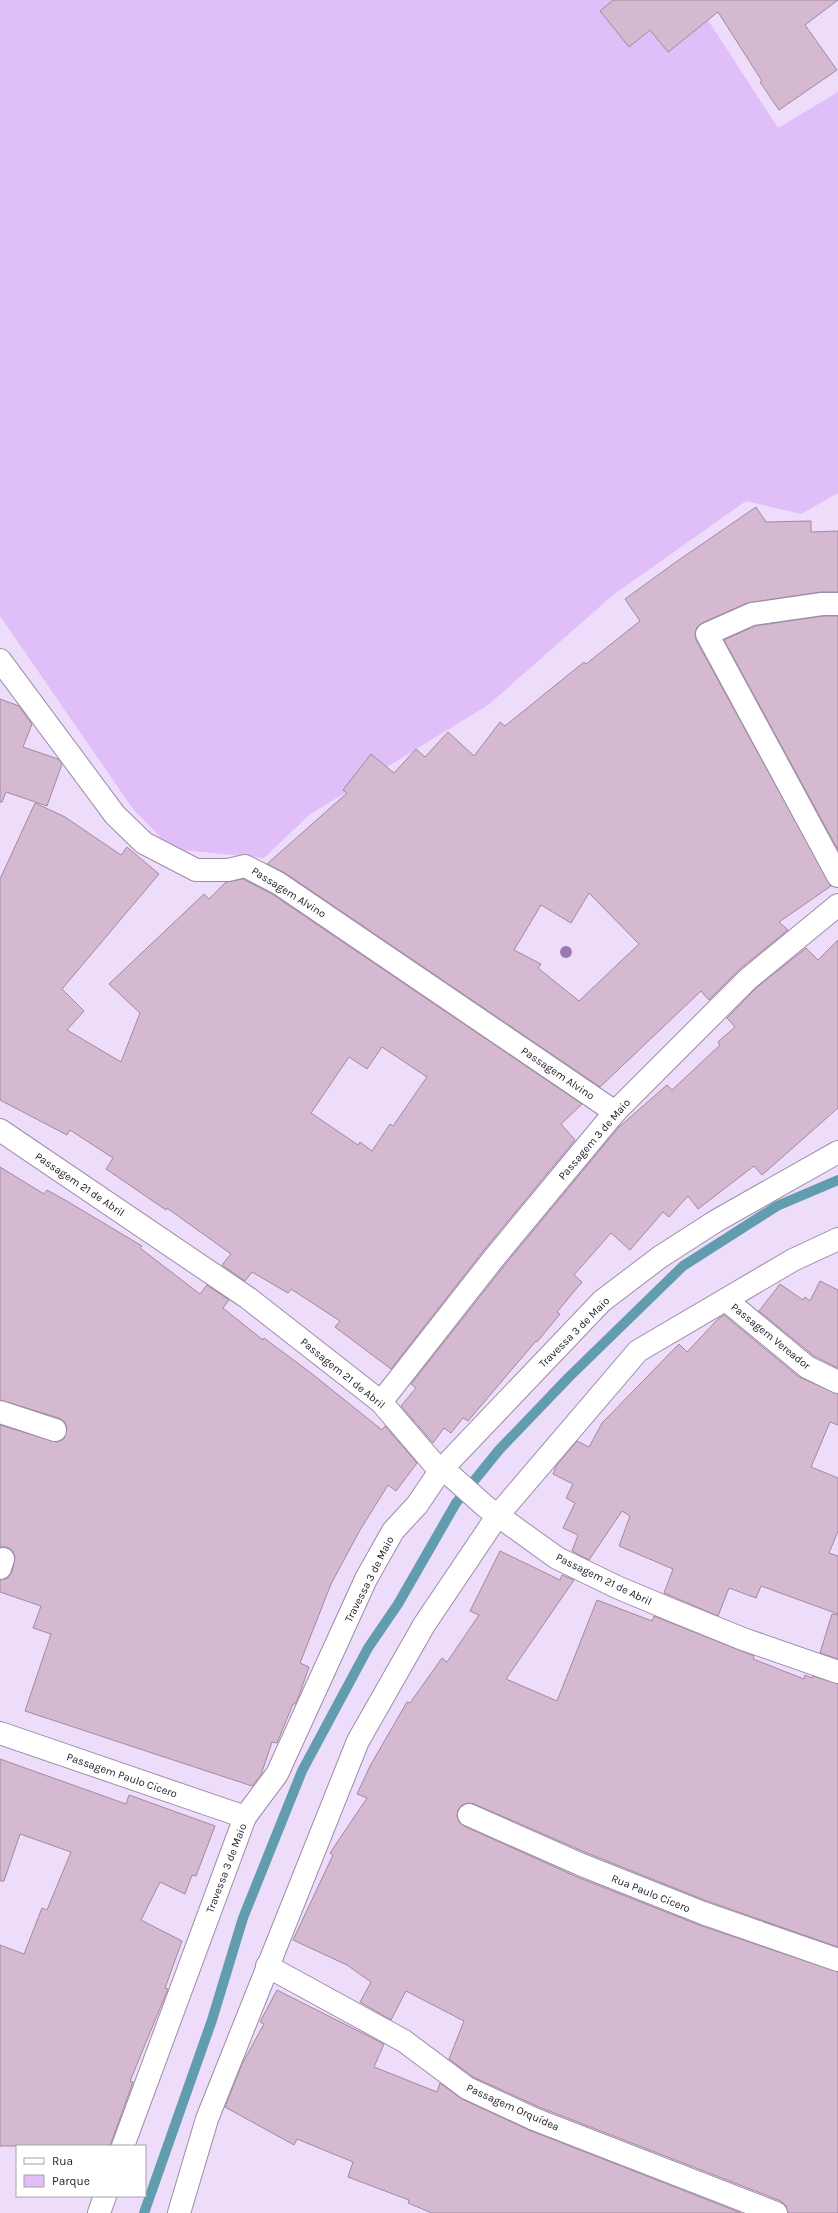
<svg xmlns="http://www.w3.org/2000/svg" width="838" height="2213" viewBox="0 0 838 2213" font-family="Karla,sans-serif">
	<rect width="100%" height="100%" fill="#eedcfb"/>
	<!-- green -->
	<path fill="#e0bef7" d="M0 0H695L778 128 838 92V493L801 514 746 501 613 595 488 705 309 815 264 858 172 849 133 809 0 616Z"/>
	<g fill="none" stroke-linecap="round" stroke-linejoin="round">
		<!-- stream -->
		<path stroke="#619daf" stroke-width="10" d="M144 2213 212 2020 243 1918 302 1771 368 1648 398 1604 456 1503 499 1450 569 1377 683 1266 777 1206 838 1180"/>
	</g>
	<!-- building -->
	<g fill="#d4b9d1" stroke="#a289a0" fill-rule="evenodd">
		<path d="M613 0H838L805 25 837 70 779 110 760 82 762 81 718 12 668 52 650 30 629 47 600 11Z"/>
		<path d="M756 507 766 522 811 521V532L838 531V592H820L747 603 702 623 697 627 695 634 696 640 831 886 779 922 788 930 740 969 709 1000 701 991 600 1087 285 873 267 864 347 793 343 790 371 754 394 773 416 749 425 757 448 732 474 756 500 722 505 726 584 662 586 664 640 621 625 599 673 564ZM589 893 639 944 579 1001 538 968 541 964 514 950 541 905 571 923Z"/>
		<path d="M823 616H838V850L724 640 755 626Z"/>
		<path d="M0 699 19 706 32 724 23 747 58 759 62 764 47 806 6 792 2 802H0Z"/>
		<path d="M35 803 65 817 121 855 127 847 159 874 62 989 84 1011 67 1030 121 1062 140 1013 109 984 204 894 209 899 226 882 243 879 272 894 582 1104 561 1124 575 1140 484 1250 391 1369 335 1327 340 1321 291 1289 288 1293 252 1272 245 1281 222 1265 231 1254 167 1208 166 1210 106 1169 113 1158 70 1130 67 1135 0 1100V879ZM382 1047 427 1077 393 1126 390 1124 372 1151 360 1142 358 1145 311 1113 349 1057 367 1069Z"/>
		<path d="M838 940V1108L762 1175 754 1166 698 1209 688 1196 669 1217 663 1212 630 1250 611 1233 574 1275 582 1282 557 1312 560 1314 537 1342 536 1341 468 1421 463 1418 451 1433 444 1428 433 1443 401 1406 416 1388 411 1384 504 1266 619 1127 667 1085 672 1090 720 1045 718 1042 735 1027 727 1018 756 988 806 948 818 960Z"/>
		<path d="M0 1167 44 1194 47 1190 65 1200 142 1246 140 1248 200 1294 207 1285 229 1300 223 1308 263 1340 264 1338 311 1373 382 1430 385 1426 417 1463 396 1491 388 1485 360 1530 331 1584 300 1663 309 1667 300 1693 295 1704H293L277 1743 272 1742 261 1775 252 1786 25 1711 51 1634 33 1628 41 1606 0 1592V1580L8 1578 12 1572 15 1557 13 1551 7 1547H0V1425L57 1442 64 1439 67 1428 65 1422 59 1418 0 1400Z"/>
		<path d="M820 1281 838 1290V1368L814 1356 759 1311 780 1284 803 1300 805 1297 810 1301Z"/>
		<path d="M724 1315 799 1377 838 1394V1425L830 1422 811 1467 838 1478V1531L829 1553 838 1556V1614L761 1586 756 1598 729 1588 718 1616 664 1593 673 1569 619 1546 630 1516 622 1511 589 1560 572 1551 578 1535 563 1528 575 1503 566 1498 573 1484 553 1474 556 1466 577 1441 589 1447 602 1423 679 1344 687 1352 718 1319Z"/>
		<path d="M500 1551 560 1580 562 1575 574 1580 506 1679 557 1701 597 1600 652 1621 654 1616 754 1656 753 1659 804 1679 805 1675 812 1678 813 1676 838 1684V1947L707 1901 587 1853 474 1804 468 1803 462 1805 458 1810 457 1816 459 1822 464 1826 577 1877 699 1925 838 1972V2213H788L786 2206 781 2201 539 2107 473 2077 449 2059 464 2021 406 1991 391 2020 360 2002 371 1982 347 1965 293 1940 333 1855 330 1853 367 1798 357 1794 370 1766 407 1702 410 1703 442 1658 447 1662 479 1615 470 1611Z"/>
		<path d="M832 1614 838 1615V1659L820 1653Z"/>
		<path d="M0 1759 126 1804 129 1795 215 1826 196 1876 192 1875 185 1894 160 1882 141 1920 182 1941 165 1988 168 1989 130 2081 133 2082 110 2146H0V1945L24 1954 42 1908 47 1910 71 1852 20 1834 4 1881H0Z"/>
		<path d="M277 1990 384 2044 374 2067 437 2092 440 2083 462 2099 529 2130 741 2213H432L408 2203 409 2200 348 2177 353 2162 297 2139 294 2145 225 2107 242 2064 264 2024 260 2022Z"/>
	</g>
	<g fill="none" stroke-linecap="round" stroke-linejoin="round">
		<!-- street casing -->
		<g stroke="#9d8ca8" stroke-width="24">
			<g id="street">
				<path d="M838 604H822L752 614 707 634 838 876"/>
				<path d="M0 660 115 815 144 843 196 870H228L245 866 278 883 615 1112"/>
				<path d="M0 1130 248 1298 381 1402 440 1471 449 1474 486 1507 557 1558 619 1588 674 1611 743 1639 838 1672"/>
				<path d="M726 1300 807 1367 838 1382"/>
				<path d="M381 1402 494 1258 615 1112 748 979 838 905"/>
				<path d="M0 1412 55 1430"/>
				<path d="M0 1568 3 1559"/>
				<path d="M0 1733 245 1817"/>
				<path d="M469 1815 582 1865 703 1913 838 1960"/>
				<path d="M267 1966 404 2041 467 2088 534 2119 776 2213"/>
				<path d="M123 2146 245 1817 277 1774 366 1579 393 1531 417 1505 440 1471 602 1301 660 1257 716 1221 838 1152"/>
				<path d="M99 2213 105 2196"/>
				<path d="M179 2213 207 2119 358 1741 424 1625 498 1515 638 1351 793 1260 838 1239"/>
			</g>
		</g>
		<!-- street -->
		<use href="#street" stroke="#fff" stroke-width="22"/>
	</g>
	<!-- trees -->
	<circle fill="#9b7aae" cx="566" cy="952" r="6"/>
	<g text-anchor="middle" stroke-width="4" stroke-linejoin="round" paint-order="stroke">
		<!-- street labels -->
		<g font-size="11" fill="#201924" stroke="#fff">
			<text transform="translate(289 892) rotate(32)" y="4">Passagem Alvino</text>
			<text transform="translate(558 1073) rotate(34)" y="4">Passagem Alvino</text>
			<text transform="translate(594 1139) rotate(-49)" y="4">Passagem 3 de Maio</text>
			<text transform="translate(80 1184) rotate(34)" y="4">Passagem 21 de Abril</text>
			<text transform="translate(574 1332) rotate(-45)" y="4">Travessa 3 de Maio</text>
			<text transform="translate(771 1336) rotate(39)" y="4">Passagem Vereador</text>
			<text transform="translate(343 1373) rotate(39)" y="4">Passagem 21 de Abril</text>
			<text transform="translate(369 1579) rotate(-63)" y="4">Travessa 3 de Maio</text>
			<text transform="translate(604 1579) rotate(26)" y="4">Passagem 21 de Abril</text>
			<text transform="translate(122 1775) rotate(19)" y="4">Passagem Paulo Cícero</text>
			<text transform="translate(226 1868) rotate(-69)" y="4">Travessa 3 de Maio</text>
			<text transform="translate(651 1893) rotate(22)" y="4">Rua Paulo Cícero</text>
			<text transform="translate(513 2107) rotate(24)" y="4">Passagem Orquídea</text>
		</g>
	</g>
	<!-- legend -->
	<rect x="16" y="2145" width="130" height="52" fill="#ffffff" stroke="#a6a3a7"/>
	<rect x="24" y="2158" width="20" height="6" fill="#ffffff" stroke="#a6a3a7"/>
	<text x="52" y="2165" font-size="12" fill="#201924">Rua</text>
	<rect x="24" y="2175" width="20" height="12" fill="#e0bef7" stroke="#a6a3a7"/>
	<text x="52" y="2185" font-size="12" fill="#201924">Parque</text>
</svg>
